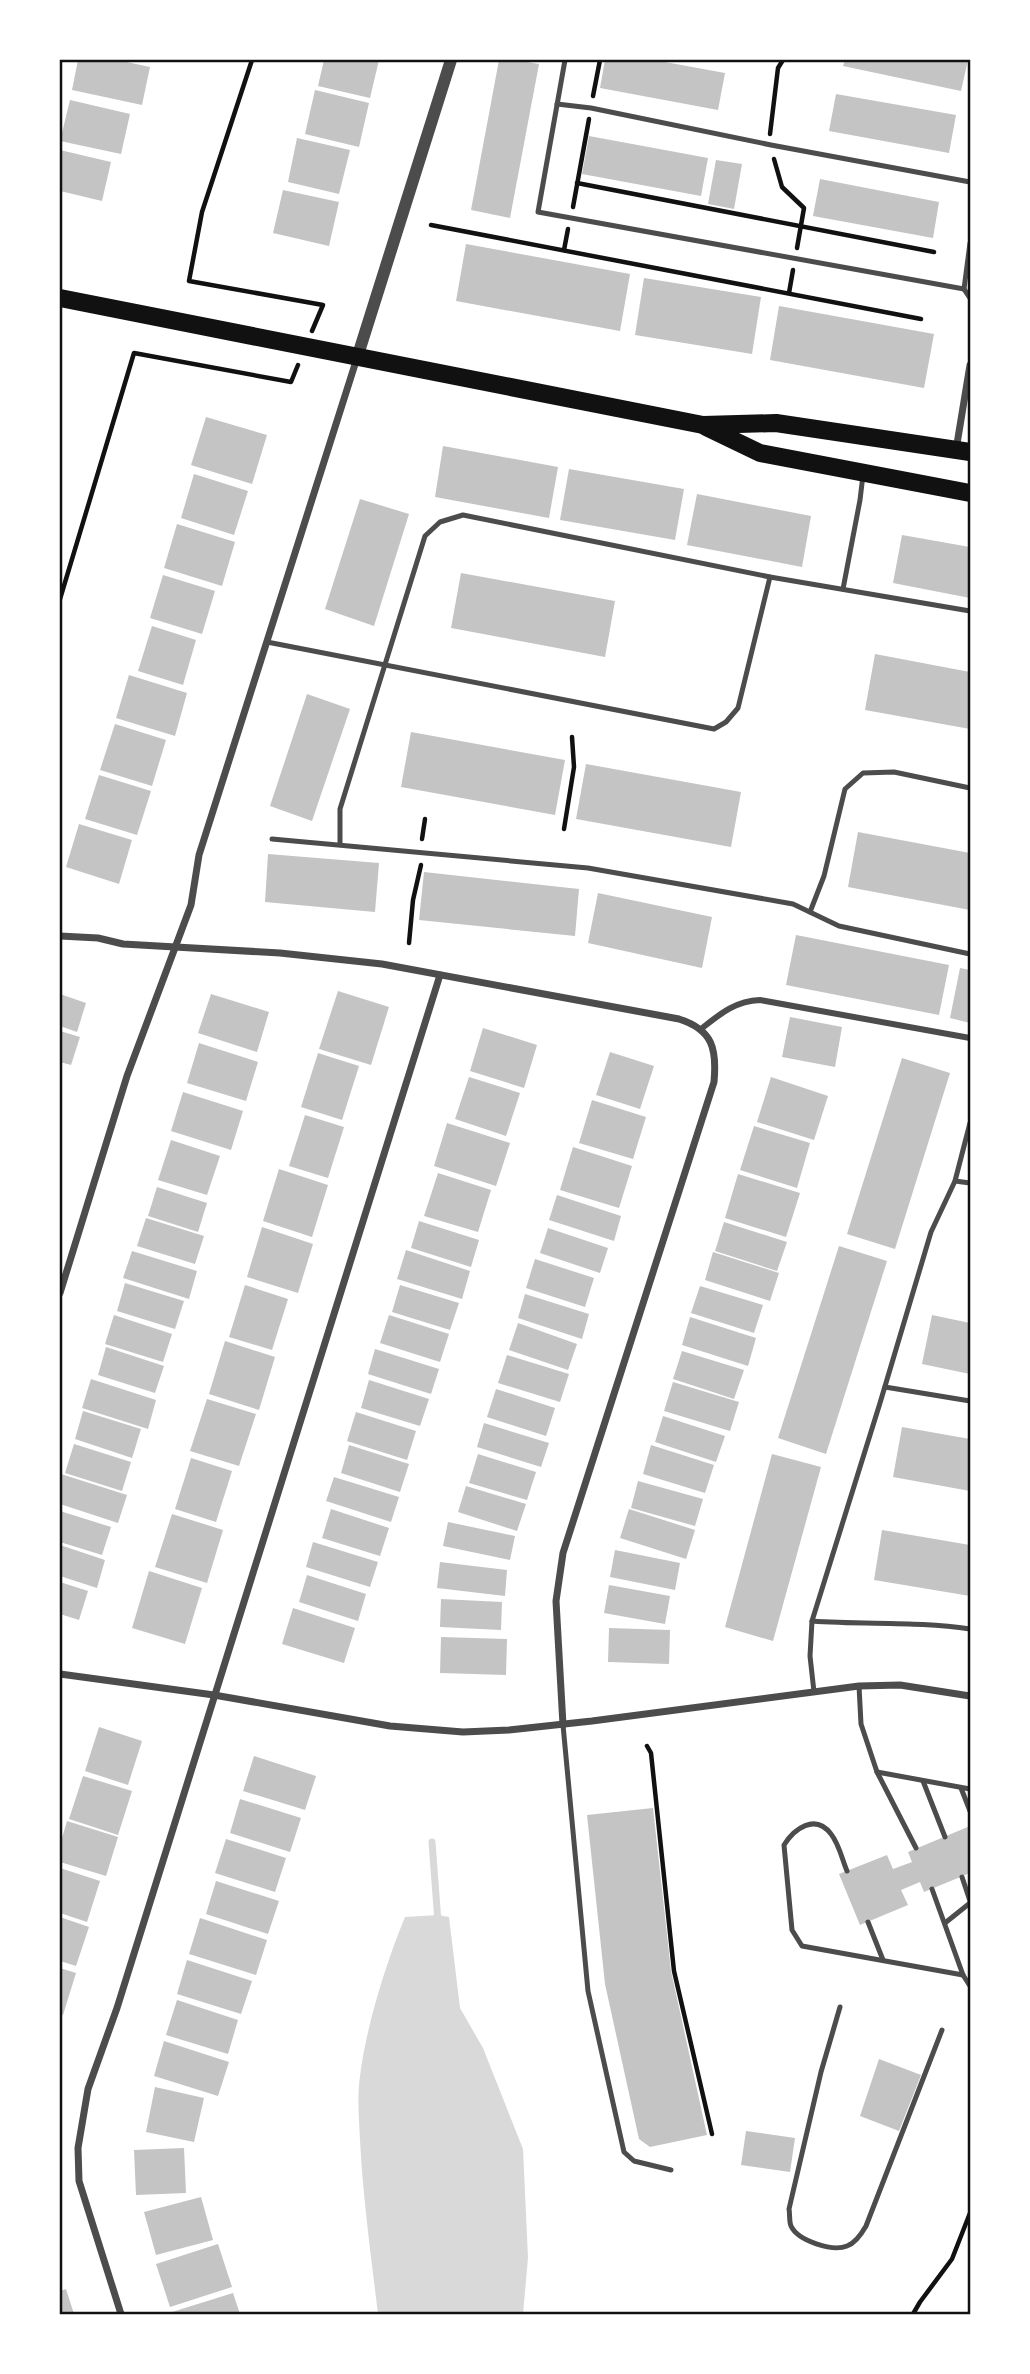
<svg xmlns="http://www.w3.org/2000/svg" width="1030" height="2374" viewBox="0 0 1030 2374" font-family="Commissioner,sans-serif">
	<rect width="100%" height="100%" fill="#fff"/>
	<!-- water -->
	<path fill="#d9d9d9" d="M438 1915 449 1917 460 2008 483 2048 523 2149 528 2258 523 2314H378C371 2256 363 2198 360 2140 359 2119 357 2097 360 2076 366 2027 386 1963 405 1917Z"/>
	<g fill="none" stroke-linecap="round" stroke-linejoin="round">
		<!-- stream -->
		<path stroke="#d9d9d9" stroke-width="7" d="M432 1842 438 1922"/>
	</g>
	<!-- building -->
	<g fill="#c4c4c4">
		<path d="M78 60H117L150 67 142 105 72 90Z"/>
		<path d="M324 60H379L370 98 318 86Z"/>
		<path d="M499 60H515L539 64 510 218 471 210Z"/>
		<path d="M605 60H654L725 73 718 110 600 88Z"/>
		<path d="M845 60H968L961 91 843 66Z"/>
		<path d="M315 90 369 103 359 147 305 134Z"/>
		<path d="M836 94 956 115 949 153 829 131Z"/>
		<path d="M70 100 130 114 121 154 60 141Z"/>
		<path d="M589 136 708 158 701 196 582 174Z"/>
		<path d="M297 138 350 150 339 194 288 182Z"/>
		<path d="M60 150 111 162 102 201 60 191Z"/>
		<path d="M716 160 742 164 734 209 708 204Z"/>
		<path d="M820 179 939 202 933 238 813 216Z"/>
		<path d="M283 190 339 202 329 246 273 233Z"/>
		<path d="M466 244 630 274 620 331 456 301Z"/>
		<path d="M644 278 761 297 752 354 635 335Z"/>
		<path d="M779 306 934 334 924 388 770 360Z"/>
		<path d="M206 417 267 435 252 484 191 465Z"/>
		<path d="M443 446 558 467 549 518 435 497Z"/>
		<path d="M569 469 684 489 675 540 560 520Z"/>
		<path d="M194 474 248 491 234 535 181 518Z"/>
		<path d="M697 494 811 516 802 567 687 545Z"/>
		<path d="M360 499 409 514 374 626 325 609Z"/>
		<path d="M177 524 235 542 222 586 164 568Z"/>
		<path d="M902 535 970 547V598L893 583Z"/>
		<path d="M461 573 615 601 605 657 451 628Z"/>
		<path d="M163 575 215 591 202 634 150 618Z"/>
		<path d="M152 626 196 640 183 685 138 671Z"/>
		<path d="M875 654 970 672V729L865 710Z"/>
		<path d="M129 675 187 693 175 736 116 718Z"/>
		<path d="M307 694 350 709 312 821 270 806Z"/>
		<path d="M115 724 166 740 152 786 100 770Z"/>
		<path d="M411 732 565 760 555 815 401 787Z"/>
		<path d="M586 764 741 792 731 847 576 819Z"/>
		<path d="M99 775 151 791 137 835 85 819Z"/>
		<path d="M79 824 132 840 119 884 66 867Z"/>
		<path d="M858 832 970 853V910L848 887Z"/>
		<path d="M268 854 379 863 375 912 265 902Z"/>
		<path d="M424 872 579 889 575 936 419 920Z"/>
		<path d="M598 893 712 917 702 968 588 943Z"/>
		<path d="M796 935 949 965 939 1015 786 985Z"/>
		<path d="M960 968 970 970V1023L950 1018Z"/>
		<path d="M338 991 389 1007 371 1065 319 1049Z"/>
		<path d="M60 994 86 1003 77 1032 60 1026Z"/>
		<path d="M211 994 269 1012 257 1052 198 1033Z"/>
		<path d="M790 1017 842 1027 835 1067 782 1057Z"/>
		<path d="M483 1028 537 1045 524 1088 470 1071Z"/>
		<path d="M60 1031 80 1037 71 1065 60 1062Z"/>
		<path d="M199 1043 258 1062 246 1101 187 1083Z"/>
		<path d="M610 1052 654 1066 640 1109 596 1095Z"/>
		<path d="M318 1053 359 1066 342 1120 301 1107Z"/>
		<path d="M902 1058 950 1073 895 1249 847 1234Z"/>
		<path d="M469 1077 520 1093 506 1136 455 1119Z"/>
		<path d="M771 1077 828 1096 814 1140 757 1122Z"/>
		<path d="M183 1092 243 1111 231 1150 171 1131Z"/>
		<path d="M592 1100 646 1117 633 1159 579 1143Z"/>
		<path d="M305 1115 344 1127 328 1178 289 1166Z"/>
		<path d="M447 1123 510 1143 496 1186 434 1166Z"/>
		<path d="M754 1126 810 1143 797 1188 740 1170Z"/>
		<path d="M171 1140 220 1156 207 1195 158 1180Z"/>
		<path d="M573 1147 632 1166 619 1208 560 1190Z"/>
		<path d="M279 1169 328 1185 312 1237 263 1221Z"/>
		<path d="M438 1173 491 1190 478 1232 424 1216Z"/>
		<path d="M738 1174 800 1193 786 1237 725 1218Z"/>
		<path d="M157 1187 207 1203 198 1232 148 1216Z"/>
		<path d="M557 1195 621 1216 614 1241 549 1220Z"/>
		<path d="M146 1218 204 1236 195 1264 137 1246Z"/>
		<path d="M419 1221 479 1240 471 1267 411 1248Z"/>
		<path d="M724 1222 787 1242 777 1271 715 1251Z"/>
		<path d="M262 1227 313 1244 298 1293 247 1277Z"/>
		<path d="M548 1228 608 1248 600 1273 540 1253Z"/>
		<path d="M839 1246 887 1261 826 1454 778 1438Z"/>
		<path d="M406 1250 470 1271 462 1299 397 1279Z"/>
		<path d="M132 1251 197 1271 189 1299 123 1278Z"/>
		<path d="M713 1252 779 1273 770 1301 705 1280Z"/>
		<path d="M535 1259 594 1278 585 1307 526 1288Z"/>
		<path d="M125 1283 184 1301 175 1329 117 1311Z"/>
		<path d="M245 1285 288 1299 272 1350 229 1337Z"/>
		<path d="M400 1285 459 1303 450 1330 392 1312Z"/>
		<path d="M700 1286 763 1305 754 1333 691 1313Z"/>
		<path d="M525 1294 589 1314 582 1339 518 1318Z"/>
		<path d="M114 1315 172 1334 163 1362 105 1344Z"/>
		<path d="M389 1315 449 1334 440 1362 380 1343Z"/>
		<path d="M932 1315 970 1323V1374L922 1364Z"/>
		<path d="M690 1317 756 1338 748 1366 682 1345Z"/>
		<path d="M518 1323 577 1344 568 1370 509 1350Z"/>
		<path d="M225 1341 275 1357 259 1410 209 1394Z"/>
		<path d="M106 1347 164 1366 155 1393 98 1375Z"/>
		<path d="M375 1349 439 1369 431 1394 368 1374Z"/>
		<path d="M682 1351 744 1370 734 1399 673 1379Z"/>
		<path d="M507 1355 569 1374 560 1402 498 1383Z"/>
		<path d="M91 1379 156 1400 148 1429 82 1408Z"/>
		<path d="M369 1380 429 1399 420 1426 361 1408Z"/>
		<path d="M673 1382 739 1402 730 1431 664 1411Z"/>
		<path d="M496 1389 555 1408 546 1436 487 1417Z"/>
		<path d="M207 1399 256 1414 239 1466 190 1451Z"/>
		<path d="M83 1411 141 1429 132 1458 75 1439Z"/>
		<path d="M356 1412 416 1431 407 1460 347 1441Z"/>
		<path d="M663 1416 725 1436 716 1462 655 1442Z"/>
		<path d="M484 1423 549 1443 541 1467 477 1447Z"/>
		<path d="M902 1427 970 1439V1491L893 1477Z"/>
		<path d="M74 1444 131 1462 122 1491 65 1473Z"/>
		<path d="M349 1445 409 1464 400 1492 341 1473Z"/>
		<path d="M651 1445 714 1465 705 1493 643 1474Z"/>
		<path d="M478 1454 536 1472 527 1500 469 1483Z"/>
		<path d="M772 1454 821 1467 773 1641 725 1627Z"/>
		<path d="M191 1458 232 1471 216 1522 175 1509Z"/>
		<path d="M61 1474 127 1495 118 1523 60 1504Z"/>
		<path d="M334 1477 399 1497 391 1522 326 1501Z"/>
		<path d="M638 1481 703 1499 695 1526 631 1508Z"/>
		<path d="M466 1486 526 1504 517 1531 458 1512Z"/>
		<path d="M331 1509 389 1528 380 1556 322 1538Z"/>
		<path d="M629 1509 695 1530 686 1559 620 1538Z"/>
		<path d="M60 1511 111 1527 102 1555 60 1542Z"/>
		<path d="M172 1514 223 1530 207 1583 155 1567Z"/>
		<path d="M448 1522 515 1536 510 1560 443 1546Z"/>
		<path d="M882 1530 970 1545V1596L874 1580Z"/>
		<path d="M313 1542 378 1562 370 1587 306 1567Z"/>
		<path d="M60 1545 105 1560 97 1588 60 1576Z"/>
		<path d="M615 1550 680 1563 675 1590 610 1577Z"/>
		<path d="M440 1562 507 1570 505 1596 437 1588Z"/>
		<path d="M149 1571 202 1588 185 1644 132 1628Z"/>
		<path d="M307 1575 366 1594 358 1621 299 1602Z"/>
		<path d="M60 1582 88 1591 79 1620 60 1614Z"/>
		<path d="M609 1585 670 1596 665 1624 604 1613Z"/>
		<path d="M441 1599 502 1602 501 1630 440 1627Z"/>
		<path d="M293 1608 355 1628 344 1663 282 1644Z"/>
		<path d="M609 1628 670 1630 669 1664 608 1662Z"/>
		<path d="M441 1637 507 1639 506 1675 440 1673Z"/>
		<path d="M99 1727 142 1741 128 1785 85 1771Z"/>
		<path d="M254 1756 316 1776 305 1810 243 1791Z"/>
		<path d="M83 1776 132 1791 118 1835 69 1819Z"/>
		<path d="M240 1799 301 1818 290 1852 230 1833Z"/>
		<path d="M653 1808 671 1971 707 2135 650 2147 639 2139 605 1984 587 1815Z"/>
		<path d="M67 1821 118 1837 106 1876 60 1862V1845Z"/>
		<path d="M970 1826V1873L924 1892 920 1882 901 1890 908 1905 860 1925 839 1874 887 1855 893 1869 912 1862 908 1852Z"/>
		<path d="M226 1839 286 1858 275 1892 215 1873Z"/>
		<path d="M60 1868 100 1881 87 1922 60 1913Z"/>
		<path d="M216 1881 279 1901 268 1934 206 1914Z"/>
		<path d="M60 1917 89 1927 76 1966 60 1961Z"/>
		<path d="M200 1918 267 1940 256 1975 189 1954Z"/>
		<path d="M187 1960 252 1981 241 2014 177 1994Z"/>
		<path d="M60 1968 76 1973 63 2015 60 2014Z"/>
		<path d="M177 2000 238 2020 228 2054 166 2035Z"/>
		<path d="M164 2041 229 2062 218 2096 154 2076Z"/>
		<path d="M879 2059 921 2075 899 2131 860 2116Z"/>
		<path d="M155 2087 204 2098 194 2142 146 2132Z"/>
		<path d="M746 2131 795 2138 790 2172 741 2165Z"/>
		<path d="M184 2148 186 2193 136 2195 134 2150Z"/>
		<path d="M201 2197 213 2240 156 2255 144 2212Z"/>
		<path d="M218 2244 232 2287 170 2307 156 2264Z"/>
		<path d="M66 2289 74 2314H60V2291Z"/>
		<path d="M233 2293 240 2314H173L172 2312Z"/>
	</g>
	<g fill="none" stroke-linecap="round" stroke-linejoin="round">
		<!-- path -->
		<g stroke="#111" stroke-width="4.5">
			<path d="M252 60 202 212 189 281 323 305 312 331"/>
			<path d="M593 96 600 60"/>
			<path d="M770 134 778 68 783 60"/>
			<path d="M774 159 782 187 804 208 797 248"/>
			<path d="M577 183 934 252"/>
			<path d="M573 207 589 119"/>
			<path d="M431 225 921 319"/>
			<path d="M564 250 568 229"/>
			<path d="M789 293 793 270"/>
			<path d="M60 599 134 353 291 382 298 365"/>
			<path d="M564 829 574 767 572 737"/>
			<path d="M422 839 425 819"/>
			<path d="M409 943 413 900 421 865"/>
			<path d="M647 1746 651 1753 674 1971 712 2134"/>
			<path d="M913 2314 920 2302 952 2259 970 2213"/>
		</g>
		<!-- service -->
		<g stroke="#4c4c4c" stroke-width="5">
			<path d="M565 60 538 212 964 289"/>
			<path d="M557 104 591 108 771 145 970 182"/>
			<path d="M970 243 964 289 970 298"/>
			<path d="M843 589 860 500 863 475"/>
			<path d="M267 642 714 729 726 722 738 708 770 577"/>
			<path d="M272 839 588 868 793 904 839 926 970 954"/>
			<path d="M340 844V809L425 536 440 522 463 515 770 577 970 611"/>
			<path d="M810 912 824 876 845 789 863 773 894 772 970 788"/>
			<path d="M955 1181 970 1183"/>
			<path d="M885 1387 970 1401"/>
			<path d="M812 1621C864 1625 918 1621 970 1629"/>
			<path d="M859 1686 861 1724 877 1772 916 1848"/>
			<path d="M814 1692 810 1656 812 1621 880 1403 931 1232 955 1181 970 1123"/>
			<path d="M563 1725 588 1991 624 2152 634 2161 671 2170"/>
			<path d="M877 1772 970 1789"/>
			<path d="M923 1781 945 1837"/>
			<path d="M961 1788 970 1811"/>
			<path d="M847 1871C842 1859 839 1844 831 1834 815 1813 794 1829 784 1845L792 1930 802 1946 963 1975"/>
			<path d="M962 1877 970 1901"/>
			<path d="M932 1889 963 1975 970 1986"/>
			<path d="M868 1922 883 1960"/>
			<path d="M945 1923 970 1903"/>
			<path d="M840 2007 821 2072 789 2209C790 2213 789 2222 791 2226 798 2241 833 2252 847 2246 856 2243 862 2233 866 2226L942 2030"/>
		</g>
		<!-- pedestrian -->
		<path stroke="#4c4c4c" stroke-width="6" d="M701 1029C720 1014 735 1001 760 1000L970 1038"/>
		<!-- minor -->
		<g stroke="#4c4c4c" stroke-width="7">
			<path d="M956 450 970 365"/>
			<path d="M60 936 98 938 123 944 280 953 382 964 679 1019C713 1030 717 1049 714 1082L563 1553 556 1601 563 1725"/>
			<path d="M60 1293 127 1076 191 905 199 855 357 358"/>
			<path d="M60 1674 214 1695 390 1726 463 1732 509 1730 592 1721 859 1686 900 1685 970 1696"/>
			<path d="M121 2314 79 2181 78 2148 88 2089 117 2008 440 975"/>
		</g>
		<!-- tertiary -->
		<path stroke="#4c4c4c" stroke-width="12" d="M357 358 451 60"/>
		<!-- primary -->
		<g stroke="#111" stroke-width="18">
			<path d="M60 298 703 425 776 423 970 452"/>
			<path d="M706 427 760 453 970 493"/>
		</g>
	</g>
	<!-- border -->
	<rect width="1030" height="2374" fill="none" stroke="#ffffff" stroke-width="122"/>
	<rect x="61" y="61" width="908" height="2252" fill="none" stroke="#111" stroke-width="2.5"/>
</svg>
